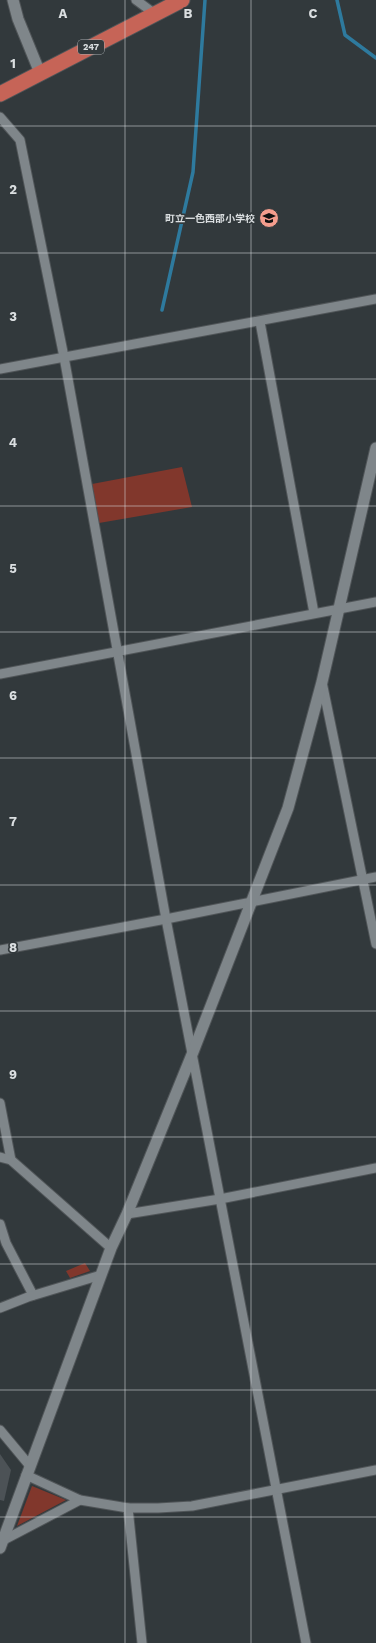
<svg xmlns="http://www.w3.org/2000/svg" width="376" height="1643" viewBox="0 0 376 1643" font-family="'Work Sans','Noto Sans JP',sans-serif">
	<rect width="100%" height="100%" fill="#32393c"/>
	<!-- green -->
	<g fill="#81372c">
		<path d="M182 467 192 507 99 523 92 484Z"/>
		<path d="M85 1263 90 1271 70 1278 66 1271Z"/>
		<path d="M32 1486 66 1500 17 1526Z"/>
	</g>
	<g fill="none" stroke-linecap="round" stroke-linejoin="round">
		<!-- stream -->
		<g stroke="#2e7a9e" stroke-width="3.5">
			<path d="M337 0 345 35 376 58"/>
			<path d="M162 310 193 172 205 0"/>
		</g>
	</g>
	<!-- building -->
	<path fill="#4c5256" d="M0 1454 11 1470 4 1501 0 1500Z"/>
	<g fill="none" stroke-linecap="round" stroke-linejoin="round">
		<!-- minor casing -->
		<g stroke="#505558" stroke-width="11">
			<g id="minor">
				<path d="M136 0 155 14"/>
				<path d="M0 117 20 140 64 357 166 919 306 1643"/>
				<path d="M260 322 314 613"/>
				<path d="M0 369 376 299"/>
				<path d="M0 674 376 602"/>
				<path d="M322 682 376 944"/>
				<path d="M0 950 166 919 376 877"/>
				<path d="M0 1103 11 1160"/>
				<path d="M0 1157 11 1160 111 1248"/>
				<path d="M127 1214 220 1199 376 1168"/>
				<path d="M0 1224 6 1243 33 1295"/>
				<path d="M0 1308 28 1297 101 1275"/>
				<path d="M0 1430 30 1466"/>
				<path d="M26 1475 80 1500 128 1508H158L192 1506 376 1470"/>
				<path d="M128 1508 142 1643"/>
				<path d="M0 1542 80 1500"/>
			</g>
		</g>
		<!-- tertiary casing -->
		<g stroke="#505558" stroke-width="13">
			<g id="tertiary">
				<path d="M13 0 18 19 40 73"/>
				<path d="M0 1548 111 1248 127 1214 193 1052 288 808 322 682 376 448"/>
			</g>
		</g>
		<!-- trunk casing -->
		<g stroke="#505558" stroke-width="17">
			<path id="trunk" d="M0 94 182 0"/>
		</g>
		<!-- minor -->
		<use href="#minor" stroke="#7f868a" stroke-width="9"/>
		<!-- tertiary -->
		<use href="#tertiary" stroke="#7f868a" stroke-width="11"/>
		<!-- trunk -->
		<use href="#trunk" stroke="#c66457" stroke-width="15"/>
	</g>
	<!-- grid -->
	<path fill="none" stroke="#dbdfe1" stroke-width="1" stroke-opacity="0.55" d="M125 0V1643M251 0V1643M0 126H376M0 253H376M0 379H376M0 506H376M0 632H376M0 758H376M0 885H376M0 1011H376M0 1137H376M0 1264H376M0 1390H376M0 1517H376"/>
	<!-- icons -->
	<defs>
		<g id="school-disc" transform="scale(1)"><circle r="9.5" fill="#f49d8d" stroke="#32393c"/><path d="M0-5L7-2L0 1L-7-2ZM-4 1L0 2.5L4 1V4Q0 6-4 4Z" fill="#111"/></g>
	</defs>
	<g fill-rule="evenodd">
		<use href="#school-disc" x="269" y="218"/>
	</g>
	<g text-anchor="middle" stroke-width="3.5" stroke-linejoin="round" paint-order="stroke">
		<!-- shield labels -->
		<rect fill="#32393c" stroke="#a8adb0" stroke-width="1" x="78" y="40" width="26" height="14" rx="3"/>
		<g font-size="9" font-weight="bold" fill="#dbdfe1">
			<text x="91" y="50">247</text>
		</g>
		<!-- poi labels -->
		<g font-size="10" font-weight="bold" fill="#dbdfe1" stroke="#32393c" text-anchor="end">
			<text x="255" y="222">町立一色西部小学校</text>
		</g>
	</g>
	<g font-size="13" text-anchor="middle" font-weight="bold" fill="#dbdfe1" stroke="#32393c" stroke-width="3.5" stroke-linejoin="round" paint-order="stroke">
		<text x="63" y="18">A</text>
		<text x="188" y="18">B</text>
		<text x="313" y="18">C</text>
		<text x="13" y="68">1</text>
		<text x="13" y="194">2</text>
		<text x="13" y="321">3</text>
		<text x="13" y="447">4</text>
		<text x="13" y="573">5</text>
		<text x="13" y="700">6</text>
		<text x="13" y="826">7</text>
		<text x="13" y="952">8</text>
		<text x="13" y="1079">9</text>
	</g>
</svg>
